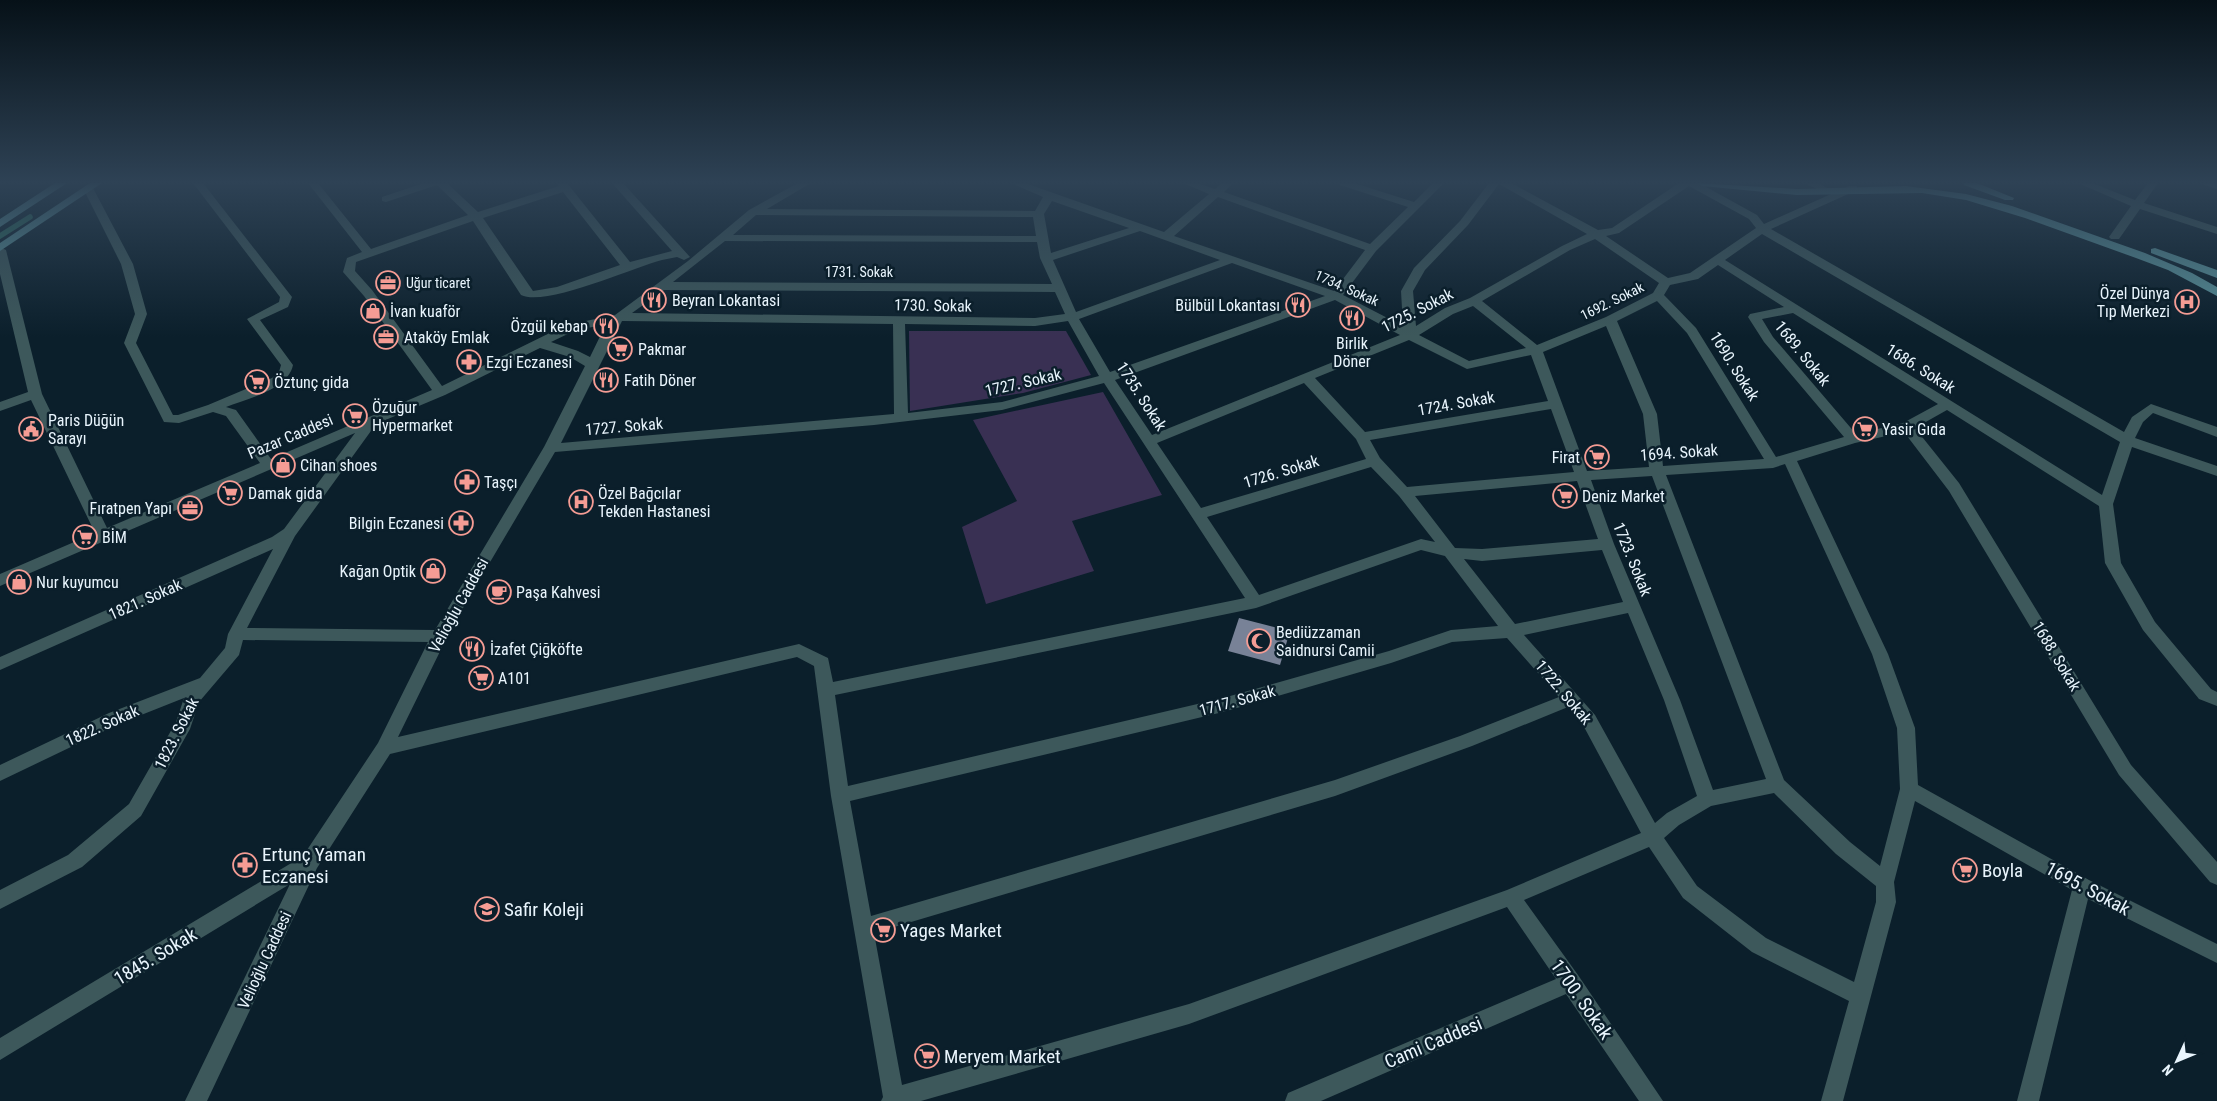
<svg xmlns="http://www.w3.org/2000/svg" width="2217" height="1101" viewBox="0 0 2217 1101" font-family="'Roboto Condensed',sans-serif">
	<rect width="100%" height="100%" fill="#0b1f2b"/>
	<!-- green -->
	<g fill="#393053">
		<path d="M909 331H1066L1091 375 1023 393 910 411Z"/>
		<path d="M1103 392 1162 495 1072 521 1094 571 986 604 962 527 1017 501 973 420Z"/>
	</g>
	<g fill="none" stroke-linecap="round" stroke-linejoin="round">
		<!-- stream -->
		<path stroke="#2e7061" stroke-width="5.5" d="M0 236 30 217"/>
	</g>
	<!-- building -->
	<path fill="#788297" d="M1239 618 1290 631 1280 665 1228 651Z"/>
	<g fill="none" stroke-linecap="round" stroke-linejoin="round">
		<!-- minor -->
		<g fill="#3d585b" fill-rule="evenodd">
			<path d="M193 183H203L292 297 288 307 260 320 293 365C288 390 248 398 226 407L236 410 271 459 432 390 364 296 343 272 347 258 362 252 308 183H318L371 249 468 215 437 185 386 202 382 201V197L424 183H447L478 212 559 186 557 183H567L630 262 672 251 612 183H623L690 257 684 260 677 257 662 260C632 268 546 307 521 295L473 221 356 262 355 271 372 290 442 386 566 325 615 315 688 261 749 210 798 183H811L767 209 1035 211 1043 197 1011 183H1025L1164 232 1209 194 1183 183H1197L1215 189 1222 183H1233L1224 192 1370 244 1408 207 1340 185 1339 183H1354L1414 202 1433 183H1444L1376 251 1343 295 1403 326 1401 291 1414 268 1460 221 1489 183H1511L1598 230 1612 228 1679 183H1699L1757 215 1764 224 1849 186H1857V190L1771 229 2124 432 2132 417 2151 404 2217 427V437L2153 413 2143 422 2135 438 2217 466V476L2132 447 2113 504 2121 563 2155 622 2211 689 2217 692V706L2199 699 2143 630 2105 563 2099 506 1947 410 1915 428 1959 483 2131 765 2217 862V885L2210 882 2119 775 1949 491 1904 432 1855 443 1797 461 1888 654 1915 728 1918 785 2089 880 2217 944V963L2088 899 2039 1101H2017L2072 890 1915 801 1894 882 1896 902 1843 1101H1821L1849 1001 1752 952 1683 898 1649 847 1524 900 1578 975 1663 1101H1639L1566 994 1321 1101H1285L1288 1093 1556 979 1507 907 1189 1024 921 1101H881L883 1097 831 796 814 666 797 657 390 754 317 868 207 1101H185L290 884 0 1060V1038L303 856 378 743 428 642 243 640 239 655 199 702 190 729 141 816 82 867 0 909V890L68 855 129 804 176 722 184 698 121 723 0 781V765L109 713 200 678 225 648 228 634 273 549 0 670V657L272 537 284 529 355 433 0 586V574L95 533 31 400 0 411V402L28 392 0 274V247L6 250 42 394 107 528 260 463 226 416 213 412 179 423 164 422 124 343 135 314 121 264 83 188 88 185 93 188 133 264 147 314 136 343 173 415H178L208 405 272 378 279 372 281 365 247 319 279 302 280 297ZM1499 184 1587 234 1562 246 1470 298 1445 308 1416 326 1413 291 1425 270 1468 225ZM1689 186 1749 219 1756 228 1690 273 1668 278 1606 236 1619 233ZM563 192 620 265 557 287 533 291 483 218ZM1218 197 1365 250 1334 291 1174 236ZM1052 201 1129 228 1051 253 1044 214ZM756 215 1033 217 1036 236 733 235ZM1140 231 1220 260 1076 312 1053 260ZM1762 234 2120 442 2102 495 1725 260ZM1595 239 1659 283 1653 293 1606 317 1537 345 1482 301 1570 250ZM725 241 1037 242 1040 258 1052 284 673 282ZM1232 263 1325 296 1110 372 1079 319ZM1718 265 1784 307 1750 314 1748 317 1764 342 1844 437 1776 457 1696 328 1664 295 1670 285 1698 279ZM664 290 1055 292 1065 314 1035 318 632 313ZM1335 300 1400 335 1152 435 1115 380ZM1657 301 1687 333 1764 459 1663 466 1657 414 1617 321ZM1473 306 1526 348 1469 361 1419 335 1453 314ZM1793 313 1938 404 1903 423 1856 434 1773 337 1762 319ZM622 321 893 324 894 414 561 443ZM1068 321 1099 376 1002 402 908 413 905 324 1035 326ZM606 324 590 357 578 351 551 342 574 331ZM1606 326 1643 414 1649 467 1587 471 1543 352ZM1409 340 1467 369 1531 355 1548 401 1365 432 1315 378ZM540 348 570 357 585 366 544 447 435 630 247 628 295 536 376 424 445 395ZM1104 383 1245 598 833 682 828 658 799 644 398 737 453 625 555 452 874 425 1002 410ZM1304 383 1356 439 1366 459 1201 508 1157 443ZM1551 409 1574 472 1407 487 1380 458 1370 440ZM1785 464 1872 654 1897 728 1900 789 1880 866 1850 842 1784 780 1666 475 1773 468ZM1371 467 1399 496 1435 542 1421 539 1259 595 1207 517ZM1652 476 1766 779 1713 790 1680 700 1614 544 1591 480ZM1577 481 1598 539 1482 549 1455 548 1415 496ZM1421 550 1445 556 1498 626 1451 630 1389 651 1223 698 848 786 835 695 1256 608ZM1602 550 1623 602 1515 624 1464 559 1482 561ZM1628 613 1664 700 1697 796 1667 813 1655 823 1595 715 1524 635ZM1507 638 1559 697 1460 736 1335 780 871 916 850 801 1223 712 1391 663 1452 642ZM1568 707 1583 725 1641 833 1507 890 1189 1004 902 1085 874 933 1335 796 1472 746ZM1774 793 1836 854 1876 886V902L1854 982 1766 938 1697 886 1664 838 1679 825 1711 806Z"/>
			<path d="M1804 183H1818L1831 190 1826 193Z"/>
			<path d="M2078 183H2092L2135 200 2148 183H2158L2144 203 2217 227V234L2140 209 2119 239H2111L2109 237 2131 206Z"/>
			<path d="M2203 183H2217V189L2204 185Z"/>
		</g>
		<!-- major -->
		<g fill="#59929a" fill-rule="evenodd">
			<path d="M55 183H67L0 227V219Z"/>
			<path d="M90 183H102L0 251V243Z"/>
			<path d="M1697 183 1797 189 1906 186 1966 194 2012 206 2145 253 2192 273 2217 287V296L2168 270 2136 258 2025 218 1966 200 1922 193 1797 195 1702 186Z"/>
			<path d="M1963 183H1977L2014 198 2013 200H2005L1964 185Z"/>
			<path d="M2155 248 2217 270V278L2151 253V249Z"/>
		</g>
	</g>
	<!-- sky -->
	<linearGradient id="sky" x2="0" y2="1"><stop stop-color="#061118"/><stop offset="0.54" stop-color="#2e4255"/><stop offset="1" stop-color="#2e4255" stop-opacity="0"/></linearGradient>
	<rect width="2217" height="337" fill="url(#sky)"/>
	<!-- icons -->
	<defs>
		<g id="office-ring" transform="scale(1.25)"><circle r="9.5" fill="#0b1f2b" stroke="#f59c94" stroke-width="1.5"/><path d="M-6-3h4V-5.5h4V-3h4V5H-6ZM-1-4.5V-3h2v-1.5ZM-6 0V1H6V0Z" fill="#f59c94"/></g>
		<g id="restaurant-ring" transform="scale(1.25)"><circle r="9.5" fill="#0b1f2b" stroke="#f59c94" stroke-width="1.5"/><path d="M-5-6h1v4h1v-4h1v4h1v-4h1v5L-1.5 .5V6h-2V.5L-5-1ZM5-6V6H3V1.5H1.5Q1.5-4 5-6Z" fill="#f59c94"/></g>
		<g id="hospital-ring" transform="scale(1.25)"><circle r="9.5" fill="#0b1f2b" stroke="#f59c94" stroke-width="1.5"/><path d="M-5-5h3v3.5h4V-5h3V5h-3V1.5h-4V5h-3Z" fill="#f59c94"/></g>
		<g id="shop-ring" transform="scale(1.25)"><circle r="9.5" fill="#0b1f2b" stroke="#f59c94" stroke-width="1.5"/><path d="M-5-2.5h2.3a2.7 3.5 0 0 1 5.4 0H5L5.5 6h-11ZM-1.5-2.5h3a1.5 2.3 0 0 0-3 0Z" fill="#f59c94"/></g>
		<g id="supermarket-ring" transform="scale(1.25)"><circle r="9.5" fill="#0b1f2b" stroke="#f59c94" stroke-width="1.5"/><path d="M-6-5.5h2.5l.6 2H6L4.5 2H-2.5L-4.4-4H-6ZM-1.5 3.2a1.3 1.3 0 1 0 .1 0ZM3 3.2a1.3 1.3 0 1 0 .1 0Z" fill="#f59c94"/></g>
		<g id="pharmacy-ring" transform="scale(1.25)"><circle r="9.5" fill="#0b1f2b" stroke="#f59c94" stroke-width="1.5"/><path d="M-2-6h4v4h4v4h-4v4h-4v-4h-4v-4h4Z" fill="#f59c94"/></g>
		<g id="civic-ring" transform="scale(1.25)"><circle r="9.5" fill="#0b1f2b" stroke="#f59c94" stroke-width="1.5"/><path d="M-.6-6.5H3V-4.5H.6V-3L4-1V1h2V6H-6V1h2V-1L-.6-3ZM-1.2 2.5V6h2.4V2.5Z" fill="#f59c94"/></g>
		<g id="cafe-ring" transform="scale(1.25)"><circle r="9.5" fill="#0b1f2b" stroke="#f59c94" stroke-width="1.5"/><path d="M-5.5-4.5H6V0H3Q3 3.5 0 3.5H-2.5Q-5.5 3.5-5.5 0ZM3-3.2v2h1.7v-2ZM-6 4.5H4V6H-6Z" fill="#f59c94"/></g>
		<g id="mosque-ring" transform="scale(1.25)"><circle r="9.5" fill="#0b1f2b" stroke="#f59c94" stroke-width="1.5"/><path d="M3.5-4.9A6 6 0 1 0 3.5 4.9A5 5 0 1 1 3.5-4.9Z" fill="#f59c94"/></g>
		<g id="school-ring" transform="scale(1.25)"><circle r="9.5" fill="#0b1f2b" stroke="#f59c94" stroke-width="1.5"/><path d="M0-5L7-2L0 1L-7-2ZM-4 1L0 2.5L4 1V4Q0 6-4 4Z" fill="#f59c94"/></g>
	</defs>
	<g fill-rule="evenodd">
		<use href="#office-ring" x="388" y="283"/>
		<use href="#restaurant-ring" x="654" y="300"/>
		<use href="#hospital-ring" x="2187" y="302"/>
		<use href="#restaurant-ring" x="1298" y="305"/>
		<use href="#shop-ring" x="373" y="311"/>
		<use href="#restaurant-ring" x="1352" y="318"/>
		<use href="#restaurant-ring" x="606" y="326"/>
		<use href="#office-ring" x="386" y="337"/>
		<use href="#supermarket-ring" x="620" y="349"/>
		<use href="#pharmacy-ring" x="469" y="362"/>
		<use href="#restaurant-ring" x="606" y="380"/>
		<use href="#supermarket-ring" x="257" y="382"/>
		<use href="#supermarket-ring" x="355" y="416"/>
		<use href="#civic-ring" x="31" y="429"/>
		<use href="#supermarket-ring" x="1865" y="429"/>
		<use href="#supermarket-ring" x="1597" y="457"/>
		<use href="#shop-ring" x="283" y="465"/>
		<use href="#pharmacy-ring" x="467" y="482"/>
		<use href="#supermarket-ring" x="230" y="493"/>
		<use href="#supermarket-ring" x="1565" y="496"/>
		<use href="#hospital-ring" x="581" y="502"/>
		<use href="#office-ring" x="190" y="508"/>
		<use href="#pharmacy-ring" x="461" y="523"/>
		<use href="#supermarket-ring" x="85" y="537"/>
		<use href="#shop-ring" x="433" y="571"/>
		<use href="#shop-ring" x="19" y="582"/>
		<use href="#cafe-ring" x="499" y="592"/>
		<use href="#mosque-ring" x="1259" y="641"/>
		<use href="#restaurant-ring" x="472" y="649"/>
		<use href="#supermarket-ring" x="481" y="678"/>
		<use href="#pharmacy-ring" x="245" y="865"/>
		<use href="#supermarket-ring" x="1965" y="870"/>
		<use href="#school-ring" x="487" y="909"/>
		<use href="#supermarket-ring" x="883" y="930"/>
		<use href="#supermarket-ring" x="927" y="1056"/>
	</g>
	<g text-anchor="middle" stroke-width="5" stroke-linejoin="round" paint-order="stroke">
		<!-- far-street labels -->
		<g font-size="14" fill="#e9f5fd" stroke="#0b1f2b">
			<text x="859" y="277">1731. Sokak</text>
			<text transform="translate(1347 288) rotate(24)" y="5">1734. Sokak</text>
			<text transform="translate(1612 301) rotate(-26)" y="5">1692. Sokak</text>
		</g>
		<!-- far-poi labels -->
		<g font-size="14" fill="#e9f5fd" stroke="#0b1f2b" text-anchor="start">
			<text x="406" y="288">Uğur ticaret</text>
		</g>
		<!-- poi labels -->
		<g font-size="16" fill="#e9f5fd" stroke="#0b1f2b" text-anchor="start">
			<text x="2170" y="299" text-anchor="end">Özel Dünya<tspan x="2170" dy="18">Tıp Merkezi</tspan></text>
			<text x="672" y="306">Beyran Lokantasi</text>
			<text x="1280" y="311" text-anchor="end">Bülbül Lokantası</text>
			<text x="390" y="317">İvan kuaför</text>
			<text x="588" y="332" text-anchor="end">Özgül kebap</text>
			<text x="404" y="343">Ataköy Emlak</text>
			<text x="1352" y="349" text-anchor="middle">Birlik<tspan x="1352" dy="18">Döner</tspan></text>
			<text x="638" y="355">Pakmar</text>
			<text x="486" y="368">Ezgi Eczanesi</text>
			<text x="624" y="386">Fatih Döner</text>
			<text x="274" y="388">Öztunç gida</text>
			<text x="372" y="413">Özuğur<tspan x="372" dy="18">Hypermarket</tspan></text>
			<text x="48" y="426">Paris Düğün<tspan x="48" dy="18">Sarayı</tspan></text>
			<text x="1882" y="435">Yasir Gıda</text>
			<text x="1580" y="463" text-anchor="end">Firat</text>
			<text x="300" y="471">Cihan shoes</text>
			<text x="484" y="488">Taşçı</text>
			<text x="248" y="499">Damak gida</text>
			<text x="598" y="499">Özel Bağcılar<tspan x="598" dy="18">Tekden Hastanesi</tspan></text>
			<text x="1582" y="502">Deniz Market</text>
			<text x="172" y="514" text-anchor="end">Fıratpen Yapı</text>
			<text x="444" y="529" text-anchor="end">Bilgin Eczanesi</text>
			<text x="102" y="543">BİM</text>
			<text x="416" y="577" text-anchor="end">Kağan Optik</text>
			<text x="36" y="588">Nur kuyumcu</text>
			<text x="516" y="598">Paşa Kahvesi</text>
			<text x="1276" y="638">Bediüzzaman<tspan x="1276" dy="18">Saidnursi Camii</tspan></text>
			<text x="490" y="655">İzafet Çiğköfte</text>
			<text x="498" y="684">A101</text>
		</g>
		<!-- street labels -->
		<g font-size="16" fill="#e9f5fd" stroke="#0b1f2b">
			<text transform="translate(933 305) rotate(1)" y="6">1730. Sokak</text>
			<text transform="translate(1417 310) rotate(-27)" y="6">1725. Sokak</text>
			<text transform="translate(1803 353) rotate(51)" y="6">1689. Sokak</text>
			<text transform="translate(1735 366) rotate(58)" y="6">1690. Sokak</text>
			<text transform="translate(1921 368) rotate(32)" y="6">1686. Sokak</text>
			<text transform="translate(1023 382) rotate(-13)" y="6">1727. Sokak</text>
			<text transform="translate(1142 396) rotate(57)" y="6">1735. Sokak</text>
			<text transform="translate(1456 403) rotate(-10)" y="6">1724. Sokak</text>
			<text transform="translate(624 426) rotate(-5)" y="6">1727. Sokak</text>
			<text transform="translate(290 436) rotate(-23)" y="6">Pazar Caddesi</text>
			<text transform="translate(1679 452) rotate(-4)" y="6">1694. Sokak</text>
			<text transform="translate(1281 471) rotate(-17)" y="6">1726. Sokak</text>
			<text transform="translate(1633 559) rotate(68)" y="6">1723. Sokak</text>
			<text transform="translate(145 599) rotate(-24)" y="6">1821. Sokak</text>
			<text transform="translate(458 605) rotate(-61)" y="6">Velioğlu Caddesi</text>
			<text transform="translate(2057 656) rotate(59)" y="6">1688. Sokak</text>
			<text transform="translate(1564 692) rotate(50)" y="6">1722. Sokak</text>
			<text transform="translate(1237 700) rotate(-15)" y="6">1717. Sokak</text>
			<text transform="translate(102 725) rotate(-24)" y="6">1822. Sokak</text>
			<text transform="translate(176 733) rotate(-63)" y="6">1823. Sokak</text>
			<text transform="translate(264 960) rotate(-65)" y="6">Velioğlu Caddesi</text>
		</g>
		<!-- near-poi labels -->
		<g font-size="19" fill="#e9f5fd" stroke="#0b1f2b" text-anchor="start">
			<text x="262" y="861">Ertunç Yaman<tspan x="262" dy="22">Eczanesi</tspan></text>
			<text x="1982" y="877">Boyla</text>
			<text x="504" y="916">Safir Koleji</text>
			<text x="900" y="937">Yages Market</text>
			<text x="944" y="1063">Meryem Market</text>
		</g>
		<!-- near-street labels -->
		<g font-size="19" fill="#e9f5fd" stroke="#0b1f2b">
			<text transform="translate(2088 888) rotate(28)" y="7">1695. Sokak</text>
			<text transform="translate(155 956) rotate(-31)" y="7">1845. Sokak</text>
			<text transform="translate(1582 999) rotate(55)" y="7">1700. Sokak</text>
			<text transform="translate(1433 1042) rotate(-23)" y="7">Cami Caddesi</text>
		</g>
	</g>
	<!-- north arrow -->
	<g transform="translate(2177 1061) rotate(226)" stroke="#0b1f2b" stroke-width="4" paint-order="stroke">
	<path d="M0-4L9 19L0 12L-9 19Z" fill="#e9f5fd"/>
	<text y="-8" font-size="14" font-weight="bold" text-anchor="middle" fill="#e9f5fd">N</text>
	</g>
</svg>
